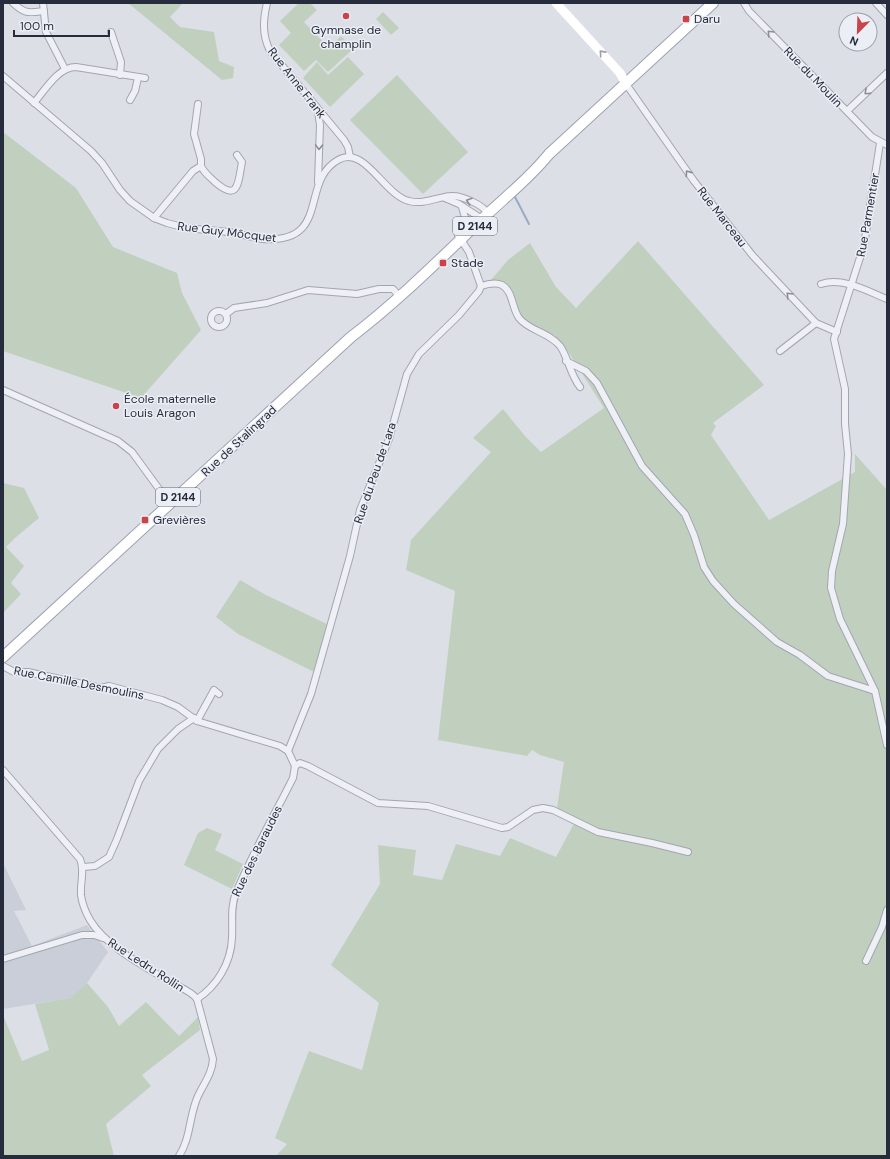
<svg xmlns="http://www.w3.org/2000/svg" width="890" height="1159" viewBox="0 0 890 1159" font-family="'DM Sans',sans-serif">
	<rect width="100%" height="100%" fill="#dcdfe6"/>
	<!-- built -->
	<path fill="#caced8" d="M3 863 26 910 14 911 32 946 87 925 108 952 87 983 70 998 3 1009Z"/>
	<!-- green -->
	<g fill="#c1d0be">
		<path d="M128 3H183L170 17 180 27 214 32 219 61 234 67 233 78 222 80Z"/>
		<path d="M299 3H310L317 10 304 22 329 48 341 36 353 49 328 72 316 60 304 71 279 45 291 33 280 21Z"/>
		<path d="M383 12 399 28 391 35 376 19Z"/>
		<path d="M348 57 364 74 330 107 303 78 317 62 328 75Z"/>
		<path d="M397 75 468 152 423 194 350 120Z"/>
		<path d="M3 132 76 188 113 247 177 273 182 293 201 330 141 398 3 351Z"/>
		<path d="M638 241 764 385 713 423 716 426 711 435 769 520 855 472V454L887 490V1156H276L287 1144 275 1138 309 1051 362 1070 379 1003 331 965 380 884 378 845 416 850 413 875 442 880 456 844 500 856 510 838 556 857 577 818 557 808 564 762 540 755 532 750 527 756 438 740 455 591 406 570 411 540 491 452 473 438 503 409 525 436 541 452 604 408 571 356 555 335 528 323 522 317 507 283 491 280 508 260 530 243 556 287 576 308Z"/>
		<path d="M3 483 24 488 39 518 16 537 6 547 24 566 11 583 21 594 4 612Z"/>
		<path d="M240 580 266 595 327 624 314 672 238 634 216 617Z"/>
		<path d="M207 828 222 834 215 850 243 864 232 889 184 865 198 833Z"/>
		<path d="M87 983 108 1007 119 1026 146 1002 179 1036 198 1017 200 1030 142 1075 151 1086 106 1124 114 1156H3V1015L22 1061 49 1050 35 1004 70 998Z"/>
	</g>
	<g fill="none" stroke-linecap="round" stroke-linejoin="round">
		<!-- stream -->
		<path stroke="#98aac6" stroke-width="2" d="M514 195 529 224"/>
		<!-- street casing -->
		<g stroke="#a2a6b0" stroke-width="8">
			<g id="street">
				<path d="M13 3C25 14 28 13 44 11"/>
				<path d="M43 3 46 32 65 69"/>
				<path d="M267 3C263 20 262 35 270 51L344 140 348 147 350 157"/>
				<path d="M744 3 749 11 872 137 887 145"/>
				<path d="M876 3 887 15"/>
				<path d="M111 32 121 62 120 75"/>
				<path d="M3 76 91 151 102 163 120 190 130 201 154 218 167 223 186 228 229 232 262 239C332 244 299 182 338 160 364 144 384 195 409 201 424 205 437 197 451 196 461 195 484 205 488 214"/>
				<path d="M626 84 694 181 753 256 816 323 837 332"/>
				<path d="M130 100 135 91 138 78"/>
				<path d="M34 103C45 90 58 67 76 67L145 78"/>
				<path d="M198 104 194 134 201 159V166"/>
				<path d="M318 111 320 125 318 182"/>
				<path d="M847 111 887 73"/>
				<path d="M880 143 864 245 834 339 845 389V424L848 454 843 524 832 571 831 588 840 619 875 691 887 745"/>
				<path d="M445 198 459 204 482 219"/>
				<path d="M462 207 466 221 464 229"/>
				<path d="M154 218 193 171 201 166C204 173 210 177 215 182 239 203 238 182 242 162L237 155"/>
				<path d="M458 235 469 252 481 286C487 284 496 282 502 285 513 291 512 309 519 318 529 331 549 332 560 346 568 357 570 374 580 387"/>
				<path d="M821 284C843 277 867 291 887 299"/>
				<circle cx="219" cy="319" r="8"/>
				<path d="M226 314 234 308 267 303 308 290 357 294 379 289H393L399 296"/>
				<path d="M780 351 816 323"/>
				<path d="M566 361 586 371 597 383 642 466 685 514 694 535 704 567 713 581 734 604 777 642 800 655 828 676 875 691"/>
				<path d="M3 390 118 441 132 452 170 504"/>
				<path d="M3 666 14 672H28L101 688 109 686 162 700 178 707 197 721 280 746 288 751 295 766 300 763 308 766 378 803 428 806 502 828 508 827 533 810 543 808 553 810 598 832 652 843 688 852"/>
				<path d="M197 721 214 690 219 694"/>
				<path d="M288 751 311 694 350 556 360 510 389 439 407 374 419 354 459 315 479 291 481 286"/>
				<path d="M3 770 80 859C85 871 80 882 81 895 82 903 86 913 90 920 106 947 146 967 172 983 181 988 191 991 197 999L213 1059C212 1074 204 1083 198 1096 189 1115 191 1138 179 1156"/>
				<path d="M83 867 95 866 109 857 117 839 139 781 158 749 178 729 194 718"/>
				<path d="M3 959 82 935H94L103 938"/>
				<path d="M866 961 882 927 887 910"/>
				<path d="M197 999C217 986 231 963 232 938 233 923 230 907 236 893 252 854 274 816 293 778L295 766"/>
			</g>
		</g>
		<!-- primary casing -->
		<g stroke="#9ca3b1" stroke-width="12">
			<path id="primary" d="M3 657 351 337C397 302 439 260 481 220 504 198 529 179 549 154L713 3"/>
		</g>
		<!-- street -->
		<use href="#street" stroke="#eff0f5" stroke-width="6"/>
		<!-- secondary -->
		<path stroke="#fff" stroke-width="9" d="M556 3 620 73 626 84"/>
		<!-- primary -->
		<use href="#primary" stroke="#fff" stroke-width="10"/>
	</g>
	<!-- one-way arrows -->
	<defs><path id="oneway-chevron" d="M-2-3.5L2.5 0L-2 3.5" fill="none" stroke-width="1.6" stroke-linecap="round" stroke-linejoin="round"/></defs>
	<g stroke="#8a8e98">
		<use href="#oneway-chevron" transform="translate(770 33) rotate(-134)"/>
		<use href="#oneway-chevron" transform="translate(867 92) rotate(137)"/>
		<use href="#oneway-chevron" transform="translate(319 147) rotate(92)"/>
		<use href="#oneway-chevron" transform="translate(688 173) rotate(-125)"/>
		<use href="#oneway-chevron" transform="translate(469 201) rotate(-162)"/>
		<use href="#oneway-chevron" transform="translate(789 295) rotate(-133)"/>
	</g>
	<use stroke="#9da0a7" href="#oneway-chevron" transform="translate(602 53) rotate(-132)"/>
	<!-- markers -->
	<g fill="#c9434b" stroke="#ebeef4" stroke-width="1.5">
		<circle cx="346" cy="16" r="4"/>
		<rect x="682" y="15" width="8" height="8" rx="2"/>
		<rect x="439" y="259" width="8" height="8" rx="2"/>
		<circle cx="116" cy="406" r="4"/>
		<rect x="141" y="516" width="8" height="8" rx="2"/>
	</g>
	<g text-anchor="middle" stroke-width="3" stroke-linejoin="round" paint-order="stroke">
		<!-- shield labels -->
		<g fill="#ebeef4" stroke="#616673" stroke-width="1">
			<rect x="453" y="217" width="44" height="18" rx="3"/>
			<rect x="156" y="488" width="44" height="18" rx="3"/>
		</g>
		<g font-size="11" font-weight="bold" fill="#262c3c">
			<text x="475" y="230">D 2144</text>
			<text x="178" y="501">D 2144</text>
		</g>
		<!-- poi labels -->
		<g font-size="12" fill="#262c3c" stroke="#ebeef4" text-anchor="start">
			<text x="694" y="23">Daru</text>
			<text x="346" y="34" text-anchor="middle">Gymnase de<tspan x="346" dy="14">champlin</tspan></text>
			<text x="451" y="267">Stade</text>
			<text x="124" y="403">École maternelle<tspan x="124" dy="14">Louis Aragon</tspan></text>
			<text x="153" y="524">Grevières</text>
		</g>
		<!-- street labels -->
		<g font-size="12" fill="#262c3c" stroke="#ebeef4">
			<text transform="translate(813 77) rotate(46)" y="4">Rue du Moulin</text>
			<text transform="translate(297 83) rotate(52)" y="4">Rue Anne Frank</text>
			<text transform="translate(868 215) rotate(-80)" y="4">Rue Parmentier</text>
			<text transform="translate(722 217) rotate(52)" y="4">Rue Marceau</text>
			<text transform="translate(227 232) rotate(7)" y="4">Rue Guy Môcquet</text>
			<text transform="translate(239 441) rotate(-43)" y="4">Rue de Stalingrad</text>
			<text transform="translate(375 473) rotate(-71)" y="4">Rue du Peu de Lara</text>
			<text transform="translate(79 683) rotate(11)" y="4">Rue Camille Desmoulins</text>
			<text transform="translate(257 851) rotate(-64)" y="4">Rue des Baraudes</text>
			<text transform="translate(146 965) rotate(33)" y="4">Rue Ledru Rollin</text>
		</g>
	</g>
	<!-- border -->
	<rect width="890" height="1159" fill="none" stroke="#262c3c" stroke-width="8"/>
	<!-- north arrow -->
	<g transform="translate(858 32) rotate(203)"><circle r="19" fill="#ebeef4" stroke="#9ca0aa"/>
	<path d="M0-3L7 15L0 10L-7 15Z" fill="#c9434b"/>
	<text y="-6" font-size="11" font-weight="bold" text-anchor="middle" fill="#262c3c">N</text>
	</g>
	<!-- scale -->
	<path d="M14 30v6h95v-6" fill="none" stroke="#262c3c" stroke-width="2"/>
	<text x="20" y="30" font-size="12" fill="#262c3c" stroke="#ebeef4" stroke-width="3" paint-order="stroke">100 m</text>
</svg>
